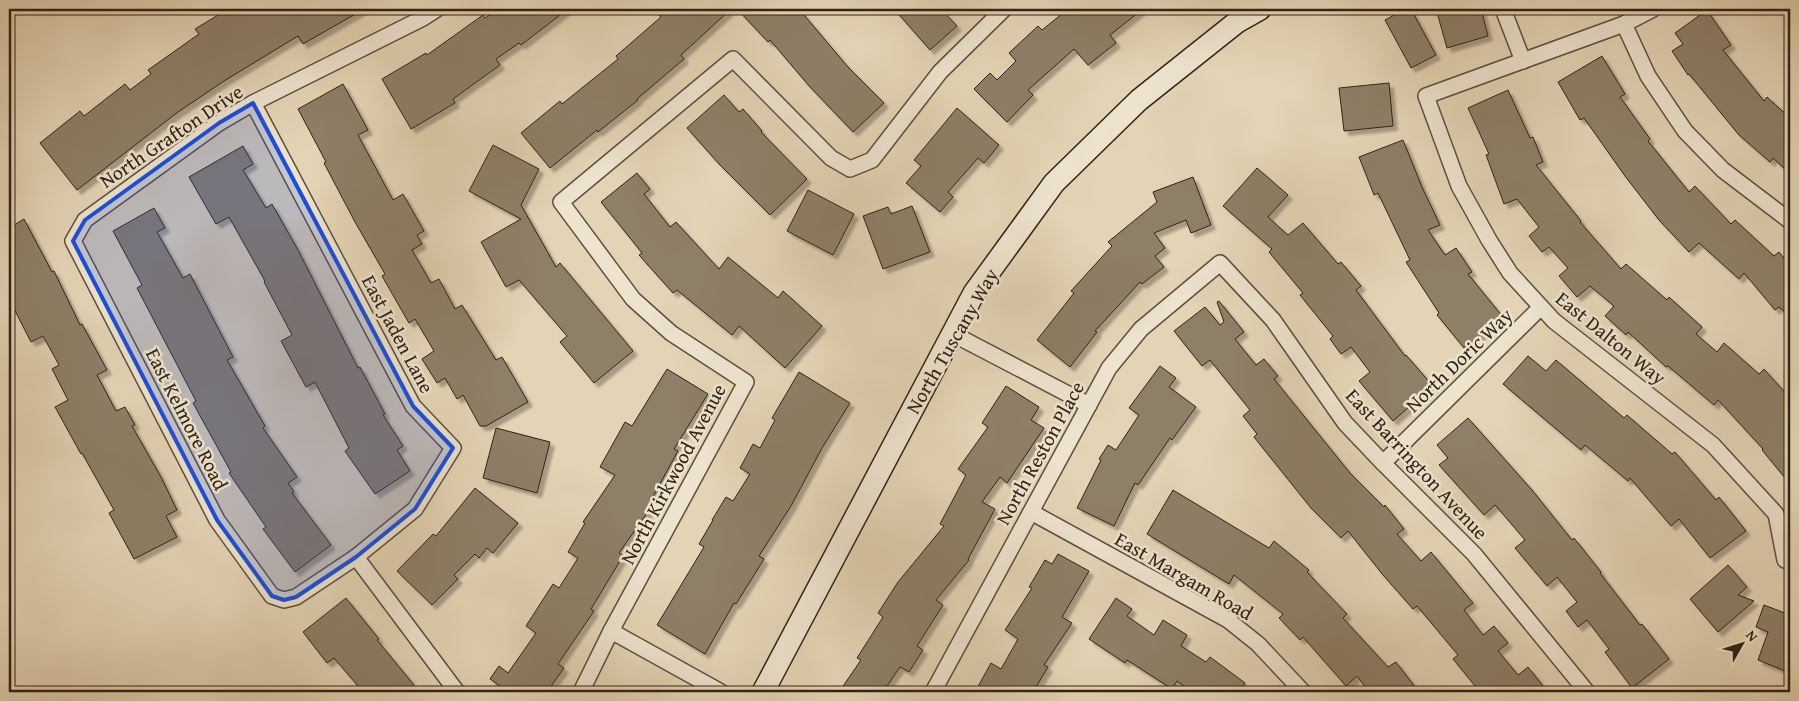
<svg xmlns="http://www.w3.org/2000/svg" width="1799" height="701" viewBox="0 0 1799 701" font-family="'Gentium Book Plus',serif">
	<defs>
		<filter id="shadow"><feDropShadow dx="4.5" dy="4.5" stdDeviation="1" flood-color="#0004"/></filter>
	</defs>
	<rect width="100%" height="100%" fill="#e4d4b5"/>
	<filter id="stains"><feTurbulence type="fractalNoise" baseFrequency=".004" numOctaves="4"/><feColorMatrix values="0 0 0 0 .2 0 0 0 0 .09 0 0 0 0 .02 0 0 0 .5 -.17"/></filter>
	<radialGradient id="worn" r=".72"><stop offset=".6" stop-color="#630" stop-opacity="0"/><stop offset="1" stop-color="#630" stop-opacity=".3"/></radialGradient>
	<!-- building -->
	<g fill="#8e7f68" stroke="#302315" filter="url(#shadow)">
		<path d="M228 9H364L303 44 298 36 224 81 178 112 77 190 40 143 80 111 84 116 125 84 130 90 151 74 148 70 199 34 195 29Z"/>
		<path d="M498 9H568L521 45 519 43 496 59 500 65 453 99 455 103 411 129 382 79 426 53 427 55 483 15 485 18Z"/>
		<path d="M654 9H731L681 55 684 59 637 99 638 100 598 132 597 130 550 168 521 133 560 101 562 104 618 59 616 56 661 17Z"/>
		<path d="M737 9H799L848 67 884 103 853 132 810 87 770 40 768 42Z"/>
		<path d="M894 9H941L957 26 930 50Z"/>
		<path d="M1068 9H1143L1110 35 1116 43 1088 65 1074 49 1028 90 1033 95 1007 122 974 89 990 73 997 80 1016 61 1009 53 1038 26 1042 30Z"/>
		<path d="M1405 9H1411L1436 55 1411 68 1385 20Z"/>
		<path d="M1436 9H1481L1488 36 1447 48Z"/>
		<path d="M1707 10 1731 45 1723 50 1764 101 1767 97 1790 118V174L1773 158 1770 162 1739 135 1689 74 1688 75 1672 51 1683 44 1675 33Z"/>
		<path d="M1602 56 1625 94 1620 97 1650 139 1648 141 1689 192 1695 186 1731 224 1735 220 1774 256 1779 252 1790 266V317L1779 307 1775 310 1744 273 1739 279 1699 243 1689 252 1659 220 1625 176 1584 118 1580 120 1558 82Z"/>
		<path d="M1389 83 1393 126 1344 131 1339 88Z"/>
		<path d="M343 84 368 130 358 135 393 200 403 194 424 231 417 235 422 244 412 250 431 283 439 279 455 309 462 305 496 360 502 357 528 402 486 426H480L463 395 457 399 445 378 437 383 422 359 434 351 415 319 409 323 382 276 385 274 355 222 324 163 326 162 298 109Z"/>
		<path d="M1508 90 1530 138 1533 137 1543 162 1536 165 1581 221 1580 222 1621 269 1626 264 1667 300 1669 297 1702 327 1696 334 1717 352 1724 343 1759 374 1764 369 1790 398V484L1762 450 1763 449 1718 400 1714 405 1668 366 1666 367 1628 332 1626 335 1605 316 1614 306 1590 286 1577 297 1559 276 1568 268 1549 247 1542 252 1529 236 1539 227 1517 199 1504 204 1486 155 1489 154 1468 108Z"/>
		<path d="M724 95 739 112 743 109 762 131 761 132 807 179 770 215 719 164 687 128Z"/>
		<path d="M957 108 999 145 984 163 978 158 948 192 953 197 940 212 906 183 921 166 914 160Z"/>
		<path d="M1403 140 1422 187 1440 225 1428 230 1445 255 1456 248 1472 272 1468 274 1503 317 1464 348 1437 315 1439 313 1406 262 1410 260 1378 193 1374 195 1359 157Z"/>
		<path d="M493 145 539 169 521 205 556 267 560 263 633 351 594 383 560 342 567 336 519 280 506 287 481 242 521 219 469 191Z"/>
		<path d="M243 146 253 164 243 170 266 208 272 204 298 250 358 368 360 367 385 414 383 415 403 446 397 450 410 471 375 494 345 451 349 448 315 382 306 387 281 341 292 335 264 282 265 281 229 217 216 224 189 177Z"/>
		<path d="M1257 168 1288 195 1268 217 1288 235 1303 223 1338 264 1341 262 1361 286 1356 290 1405 356 1406 355 1433 386 1393 421 1359 381 1370 372 1351 347 1341 354 1330 339 1333 336 1300 295 1303 293 1269 252 1272 249 1223 206Z"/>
		<path d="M637 173 650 189 644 194 670 227 676 222 719 269 728 257 778 298 783 291 822 326 785 368 739 326 732 335 677 290 673 293 639 255 642 253 601 202Z"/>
		<path d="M1193 177 1211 225 1191 233 1186 220 1154 233 1165 248 1155 256 1164 267 1142 284 1140 282 1095 331 1097 332 1070 367 1037 340 1074 293 1071 291 1112 246 1108 242 1157 202 1153 192Z"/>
		<path d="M808 190 854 214 833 255 787 231Z"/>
		<path d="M912 206 930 252 883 269 863 216 888 207 891 214Z"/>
		<path d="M154 208 165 228 157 232 183 278 190 274 233 357 227 360 265 426 263 428 297 477 288 483 294 492 292 493 331 545 295 572 263 529 266 527 229 473 231 472 193 403 196 401 137 288 142 285 113 231Z"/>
		<path d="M24 219 52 272 54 271 80 325 82 324 107 370 97 375 116 411 125 407 135 425 132 426 161 477 177 510 166 516 177 537 134 559 109 513 114 510 82 453 81 454 55 407 68 400 52 369 59 365 43 336 31 342 9 299V228Z"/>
		<path d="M1219 301 1244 332 1235 339 1256 365 1264 359 1278 376 1274 379 1350 473 1384 507 1385 505 1404 529 1397 534 1421 561 1431 552 1473 603 1464 610 1483 635 1494 626 1508 643 1498 651 1518 675 1528 667 1548 692H1480L1453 659 1458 655 1417 606 1413 609 1383 575 1348 531 1341 538 1311 508 1254 437 1257 434 1243 416 1250 410 1210 360 1202 366 1174 331 1205 307 1220 325 1224 322 1217 302Z"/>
		<path d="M1528 356 1546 371 1556 360 1624 418 1627 415 1672 454 1675 452 1716 500 1719 497 1746 531 1710 558 1679 519 1671 526 1630 478 1628 481 1585 445 1581 450 1503 384Z"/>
		<path d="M1160 366 1176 378 1169 387 1196 407 1172 440 1170 438 1138 485 1135 483 1114 526 1077 508 1101 460 1099 459 1108 445 1116 450 1139 415 1129 408Z"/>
		<path d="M667 369 708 394 674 449 678 451 649 504 652 506 619 553 623 556 591 609 594 611 558 664 564 668 547 692H508L490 679 499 666 508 673 536 633 526 626 553 584 559 588 578 558 568 552 585 523 583 522 615 475 600 467 625 422 632 426Z"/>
		<path d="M799 372 850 403 822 448 791 506 759 556 764 559 736 604 734 603 705 654 657 625 704 547 699 544 713 520H712L726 497 733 501 750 474 740 468 753 444 760 448 775 420 772 418Z"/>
		<path d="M1006 386 1039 407 1031 420 1044 428 1007 483 1000 477 982 502 995 509 968 559 969 560 936 600 943 605 917 646 923 650 909 672 900 667 883 692H839L861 660 857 658 883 617 878 613 898 582 944 526 940 524 966 475 958 469 988 427 982 423Z"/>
		<path d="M1468 418 1532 490 1572 540 1574 538 1601 572 1600 573 1640 625 1642 624 1669 659 1632 688 1605 652 1609 649 1587 620 1578 627 1566 611 1577 602 1557 577 1547 586 1515 548 1525 540 1508 520 1495 505 1484 515 1439 465 1448 458 1437 445Z"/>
		<path d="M496 428 550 442 537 493 483 478Z"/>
		<path d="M475 488 518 523 493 553 487 548 479 558 475 554 454 575 458 579 432 605 397 571 433 534 436 536Z"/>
		<path d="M1173 490 1269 548 1274 541 1309 570 1307 572 1347 614 1343 618 1388 667 1396 662 1419 692H1369L1357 676 1346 686 1303 637 1300 640 1279 618 1283 614 1234 575 1229 584 1147 534Z"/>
		<path d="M1058 554 1089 571 1062 617 1072 623 1044 665 1048 667 1033 692H975L991 663 1001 669 1018 639 1005 630 1032 588 1029 587 1045 560 1052 564Z"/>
		<path d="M1728 565 1747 587 1738 595 1754 601 1718 632 1690 599Z"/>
		<path d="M346 598 379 639 377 640 414 685 405 692H363L334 658 327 663 303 632Z"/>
		<path d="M1116 598 1132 609 1127 616 1154 635 1163 620 1187 635 1181 646 1206 662 1210 657 1245 683 1239 692H1192L1177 681 1172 689 1127 660 1125 663 1089 639Z"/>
		<path d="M1764 605 1790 615V673L1758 660 1768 632 1756 627Z"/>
	</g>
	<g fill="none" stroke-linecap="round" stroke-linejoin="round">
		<!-- street casing -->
		<g stroke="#5d4f3d" stroke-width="18">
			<g id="street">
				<path d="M1503 9 1523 61"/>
				<path d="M1653 9 1624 24 1426 96 1459 186 1489 240 1510 273 1554 321 1713 445 1776 514 1785 560"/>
				<path d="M1624 24 1648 76 1685 131 1723 170 1790 221"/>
				<path d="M253 103 413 406 453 448 415 509 356 557 296 597 284 600 272 596 217 520 73 241 85 220 219 123 253 103 423 18 437 9"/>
				<path d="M953 334 1089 405"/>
				<path d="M1383 463 1541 307"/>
				<path d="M1031 512 1228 620 1258 644 1303 692"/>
				<path d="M356 557 457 692"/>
				<path d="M611 631 721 692"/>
				<path d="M581 692 611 631 746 382 671 333 633 299 561 202 733 59 831 158 850 169 872 160 940 72 1004 9"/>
				<path d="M933 692 1109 368 1141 329 1220 263 1273 320 1345 423 1383 463 1474 554 1587 692"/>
			</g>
		</g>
		<!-- secondary casing -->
		<g stroke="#302315" stroke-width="24">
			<path id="secondary" d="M763 692 974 293 1054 183 1139 100 1237 22 1260 9"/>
		</g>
		<!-- street -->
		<use href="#street" stroke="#ede3cf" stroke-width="15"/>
		<!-- secondary -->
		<use href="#secondary" stroke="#ede3cf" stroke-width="21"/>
	</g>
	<!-- marked area -->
	<path fill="#1d4ed8" fill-opacity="0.2" stroke="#1d4ed8" stroke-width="4" stroke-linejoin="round" d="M253 103 413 406 453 448 415 509 356 557 296 597 284 600 272 596 217 520 73 241 85 220 219 123Z"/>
	<g text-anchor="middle" stroke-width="5" stroke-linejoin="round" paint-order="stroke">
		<!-- street labels -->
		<g font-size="20" fill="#302315" stroke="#ede3cf">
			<text transform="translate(171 136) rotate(-34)" y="7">North Grafton Drive</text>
			<text transform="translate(398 334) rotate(62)" y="7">East Jaden Lane</text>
			<text transform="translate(1611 338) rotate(39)" y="7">East Dalton Way</text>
			<text transform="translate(952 341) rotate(-60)" y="7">North Tuscany Way</text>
			<text transform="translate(1459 360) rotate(-44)" y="7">North Doric Way</text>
			<text transform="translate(187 419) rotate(63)" y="7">East Kelmore Road</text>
			<text transform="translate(1040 453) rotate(-61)" y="7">North Reston Place</text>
			<text transform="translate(1417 464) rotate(47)" y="7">East Barrington Avenue</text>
			<text transform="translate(673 474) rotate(-62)" y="7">North Kirkwood Avenue</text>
			<text transform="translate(1184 576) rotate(30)" y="7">East Margam Road</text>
		</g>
	</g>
	<!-- margin -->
	<rect width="1799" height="701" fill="none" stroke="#e4d4b5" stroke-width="30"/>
	<rect x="10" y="10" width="1779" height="681" fill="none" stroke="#302315" stroke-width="2.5"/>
	<rect x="15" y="15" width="1769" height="671" fill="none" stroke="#302315"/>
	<!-- north arrow -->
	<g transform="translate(1742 644) rotate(51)" stroke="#ede3cf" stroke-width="4" paint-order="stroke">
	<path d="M0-4L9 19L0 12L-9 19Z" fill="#302315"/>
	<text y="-8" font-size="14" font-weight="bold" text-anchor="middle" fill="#302315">N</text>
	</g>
	<rect width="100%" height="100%" filter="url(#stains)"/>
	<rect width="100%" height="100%" fill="url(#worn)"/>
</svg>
